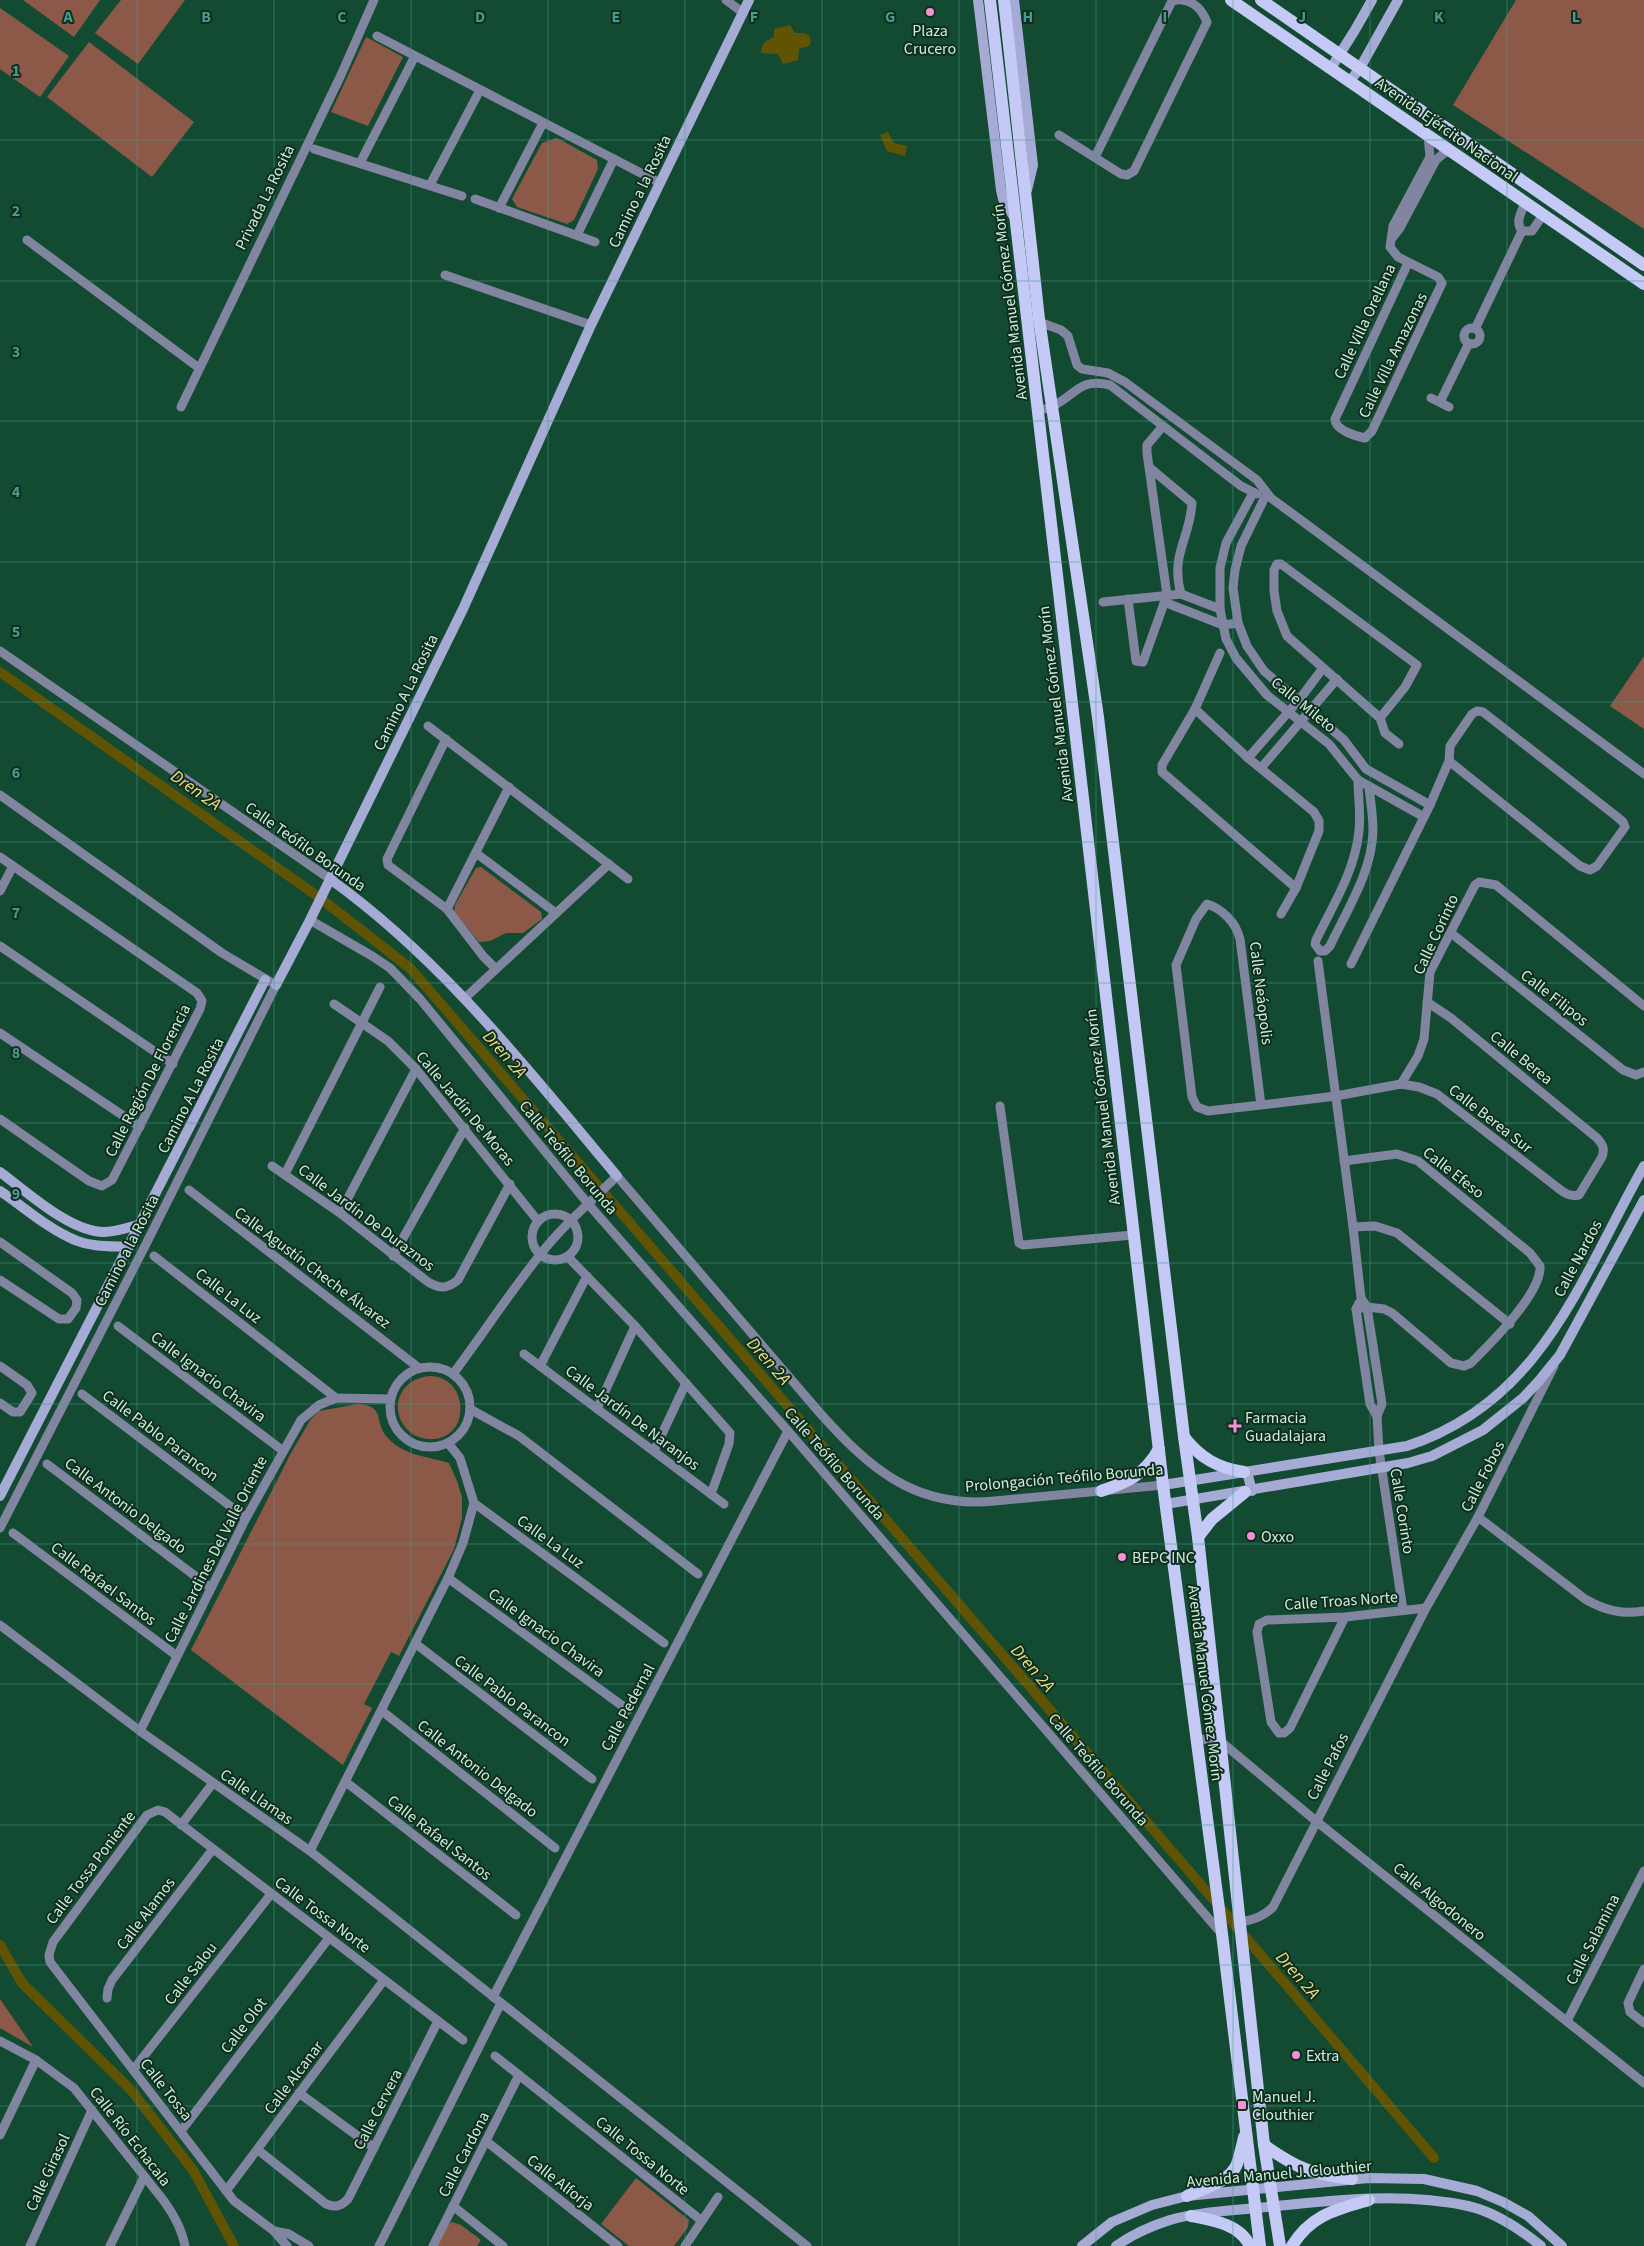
<svg xmlns="http://www.w3.org/2000/svg" width="1644" height="2246" viewBox="0 0 1644 2246" font-family="'Source Sans 3',sans-serif">
	<rect width="100%" height="100%" fill="#134b32"/>
	<!-- green -->
	<g fill="#8c5948">
		<path d="M23 0H100L74 37Z"/>
		<path d="M121 0H185L138 64 95 33Z"/>
		<path d="M1516 0H1644V229L1453 105Z"/>
		<path d="M0 8 69 56 40 97 0 69Z"/>
		<path d="M366 37 403 57 368 126 331 112Z"/>
		<path d="M89 42 194 122 152 177 47 97Z"/>
		<path d="M557 138 597 160 598 169 574 220 567 224 517 207 512 199 542 143Z"/>
		<path d="M1644 656V729L1610 706Z"/>
		<path d="M481 867 541 912 542 919 523 933H506L490 941 479 942 454 912 455 905 476 868Z"/>
		<path d="M430 1376C468 1376 472 1437 433 1439 392 1441 382 1381 430 1376Z"/>
		<path d="M358 1404C387 1406 373 1423 388 1438 404 1456 427 1456 449 1463L457 1481 462 1497V1518L454 1549 399 1656 391 1652 364 1704 372 1708 343 1765 191 1650 291 1453 311 1419 319 1411Z"/>
		<path d="M0 1999 33 2047 0 2028Z"/>
		<path d="M636 2178 689 2220 688 2227 674 2246H629L601 2224Z"/>
		<path d="M452 2222 461 2225 481 2240 477 2246H438L448 2225Z"/>
	</g>
	<!-- water -->
	<g fill="#605402">
		<path d="M790 25 795 33H804L810 36 811 42 809 46 799 49 798 60 783 64 778 54 761 53C762 43 765 41 774 37V29Z"/>
		<path d="M888 132 894 143 907 146 905 156 887 151 880 135Z"/>
	</g>
	<g fill="none" stroke-linecap="round" stroke-linejoin="round">
		<!-- canal -->
		<g stroke="#605402" stroke-width="10">
			<path d="M0 672 320 898 410 968 1195 1878 1434 2158"/>
			<path d="M0 1945 22 1983 131 2090 193 2170 234 2246"/>
		</g>
		<!-- street -->
		<g stroke="#8185a0" stroke-width="9">
			<path d="M726 0 742 12"/>
			<path d="M377 36 660 183"/>
			<path d="M1059 135 1121 174 1127 175 1134 171 1207 22C1202 10 1195 1 1181 0"/>
			<path d="M314 149 462 196"/>
			<path d="M1095 157 1172 1 1177 0"/>
			<path d="M360 163 415 56"/>
			<path d="M430 185 480 90"/>
			<path d="M475 199 595 242"/>
			<path d="M1525 203C1521 213 1515 222 1522 231H1532L1543 215"/>
			<path d="M499 208 543 123"/>
			<path d="M577 235 614 159"/>
			<path d="M1393 237 1400 228 1436 160 1444 153 1450 151"/>
			<path d="M27 240 199 368"/>
			<path d="M1408 263 1335 419C1335 430 1355 436 1365 438L1372 431 1442 283 1438 277 1398 257 1390 247 1393 226 1430 157 1428 135"/>
			<path d="M445 275 591 325"/>
			<path d="M1039 322 1061 330 1068 336 1077 365 1082 369 1108 373 1125 382 1257 480 1271 498 1644 774"/>
			<circle cx="1472" cy="336" r="8"/>
			<path d="M1475 329 1522 231"/>
			<path d="M1431 398 1449 407"/>
			<path d="M1440 402 1469 343"/>
			<path d="M181 407 341 75 374 0"/>
			<path d="M1037 410C1042 409 1049 409 1053 406 1077 394 1079 378 1110 385L1241 486 1257 494"/>
			<path d="M1150 468 1192 503C1190 539 1170 554 1181 594"/>
			<path d="M1253 493 1226 543 1220 568V609L1226 639 1236 658 1267 695 1329 744 1358 780 1424 817"/>
			<path d="M1265 497 1241 546 1235 570 1233 588 1238 623 1247 646 1264 671 1344 740 1366 769 1430 805"/>
			<path d="M1128 599 1136 661 1143 662 1167 595 1147 453V445L1163 426"/>
			<path d="M1103 602 1181 594 1220 609"/>
			<path d="M1164 602 1223 625 1238 623"/>
			<path d="M0 651 330 879"/>
			<path d="M1220 653 1195 709 1162 765V772L1296 888"/>
			<path d="M1195 709 1248 758 1314 812 1319 821V831L1296 888 1281 914"/>
			<path d="M1380 718 1405 687 1417 665 1281 564H1277L1274 570V591L1277 611 1287 636 1380 718 1385 733 1399 744"/>
			<path d="M428 726 628 879"/>
			<path d="M446 739 387 859 388 865 447 909 483 956 496 969"/>
			<path d="M1248 758 1299 700 1323 668"/>
			<path d="M1261 768 1337 679"/>
			<path d="M1358 780C1358 797 1361 814 1359 831 1355 871 1333 905 1316 940L1315 944 1320 951H1325L1330 946C1347 910 1372 872 1373 831 1373 817 1371 802 1369 788"/>
			<path d="M0 795 222 953 276 985 144 1248 0 1528"/>
			<path d="M476 853 556 913"/>
			<path d="M0 857 197 993 202 1001 200 1009 112 1180 102 1186 89 1181 0 1119"/>
			<path d="M0 891 13 866"/>
			<path d="M447 909 509 787"/>
			<path d="M310 920 372 956 390 968 420 999 589 1205 788 1431 1221 1933"/>
			<path d="M1451 933 1623 1070 1636 1075 1644 1072"/>
			<path d="M0 946 173 1064"/>
			<path d="M1318 961 1353 1227 1361 1298 1367 1307 1382 1404 1377 1416 1379 1451 1403 1610"/>
			<path d="M1351 964 1430 805 1449 761 1450 746 1472 714 1477 711 1483 712 1616 816 1623 822 1625 827 1597 866 1590 870 1580 866 1449 761"/>
			<path d="M465 998 609 864"/>
			<path d="M334 1004 388 1041 416 1069 538 1221"/>
			<path d="M0 1033 140 1127"/>
			<path d="M1401 1084 1418 1056 1424 1039 1430 972 1475 885 1479 882 1496 885 1644 1006"/>
			<path d="M1261 1105 1240 939C1236 923 1223 909 1207 904L1196 919 1176 965 1192 1097 1197 1107 1208 1111 1261 1105 1336 1096 1401 1084 1419 1087 1437 1094 1558 1188C1564 1193 1570 1197 1579 1195L1602 1157C1605 1148 1603 1145 1597 1138L1451 1018 1427 1002"/>
			<path d="M1000 1106 1019 1243 1023 1245 1133 1235"/>
			<path d="M1344 1161 1397 1154 1418 1161 1530 1253 1540 1266C1542 1293 1490 1344 1471 1363L1464 1366 1451 1363 1392 1313 1384 1309 1367 1307 1356 1309"/>
			<path d="M272 1166 340 1213 428 1282C440 1289 447 1289 458 1280L510 1184"/>
			<path d="M285 1174 380 987"/>
			<path d="M189 1190 419 1368"/>
			<path d="M340 1213 416 1069"/>
			<circle cx="555" cy="1237" r="23"/>
			<path d="M1353 1227 1375 1226 1397 1233 1510 1324"/>
			<path d="M0 1242 72 1293 77 1300 76 1308 68 1319H59L0 1280"/>
			<path d="M154 1256 336 1398"/>
			<path d="M393 1256 465 1128"/>
			<path d="M568 1257 635 1326 730 1433 729 1444 711 1494"/>
			<path d="M1359 1303 1356 1309 1370 1404 1377 1416"/>
			<path d="M118 1326 282 1450"/>
			<path d="M524 1354 724 1504"/>
			<path d="M0 1366 27 1385 32 1393 20 1412H13L0 1403"/>
			<path d="M540 1366 587 1276"/>
			<circle cx="430" cy="1407" r="40"/>
			<path d="M453 1374C482 1335 509 1294 539 1256 562 1226 591 1202 617 1176L819 1412C869 1468 915 1509 995 1501L1163 1485"/>
			<path d="M82 1394 246 1518"/>
			<path d="M470 1409 519 1436 698 1574"/>
			<path d="M597 1409 635 1326"/>
			<path d="M448 1443 460 1458 474 1503 664 1643"/>
			<path d="M654 1451 686 1383"/>
			<path d="M47 1464 211 1588"/>
			<path d="M1478 1517 1585 1599C1604 1610 1622 1615 1644 1611"/>
			<path d="M13 1533 177 1656"/>
			<path d="M448 1578 628 1710"/>
			<path d="M1345 1617 1290 1728 1284 1733H1279L1271 1722 1257 1632 1259 1624 1267 1620 1345 1617 1426 1608"/>
			<path d="M0 1625 140 1731 310 1851 807 2246"/>
			<path d="M416 1644 592 1779"/>
			<path d="M382 1711 555 1848"/>
			<path d="M140 1731 246 1518 301 1420 319 1405 336 1398 391 1399"/>
			<path d="M1197 1739 1219 1740 1316 1821 1644 2083"/>
			<path d="M346 1782 516 1915"/>
			<path d="M181 1825 213 1783"/>
			<path d="M310 1851 448 1578 463 1543 474 1503"/>
			<path d="M1241 1922C1254 1919 1263 1917 1273 1907L1426 1608 1478 1517 1554 1366"/>
			<path d="M1644 1969 1628 2003 1630 2012 1644 2023"/>
			<path d="M493 1997 788 1431"/>
			<path d="M107 1998 108 1989 112 1980 213 1849"/>
			<path d="M1567 2021 1644 1871"/>
			<path d="M0 2041 36 2060 74 2088 164 2201C174 2215 182 2229 185 2246"/>
			<path d="M495 2056 702 2221"/>
			<path d="M133 2070 271 1894"/>
			<path d="M299 2093 374 2148"/>
			<path d="M181 2131 329 1938"/>
			<path d="M0 2135 36 2060"/>
			<path d="M486 2141 618 2246"/>
			<path d="M258 2150 326 2204C336 2208 341 2206 348 2199L438 2021"/>
			<path d="M226 2191 384 1980"/>
			<path d="M453 2206 503 2246"/>
			<path d="M274 2231 289 2234 309 2246"/>
			<path d="M30 2246 92 2110"/>
			<path d="M110 2246 144 2177"/>
			<path d="M287 2246 274 2231 234 2201 50 1962 49 1955 53 1942 147 1815 158 1810 165 1812 463 2040"/>
			<path d="M379 2246 501 2003"/>
			<path d="M433 2246 519 2075"/>
			<path d="M685 2246 718 2197"/>
		</g>
		<!-- secondary -->
		<g stroke="#a6abd6" stroke-width="10">
			<path d="M978 0 1001 190 1003 199 1014 217"/>
			<path d="M1014 0 1033 165 1027 190"/>
			<path d="M1331 68 1355 30 1372 0"/>
			<path d="M1350 81 1360 68 1398 0"/>
			<path d="M330 879C443 960 528 1070 617 1176"/>
			<path d="M276 985 310 920 463 609 591 325 749 0"/>
			<path d="M0 1172C26 1191 70 1232 104 1232 117 1232 129 1227 141 1224"/>
			<path d="M0 1191C24 1207 48 1229 75 1240 91 1247 112 1246 129 1247"/>
			<path d="M1247 1472 1252 1491"/>
			<path d="M1163 1485 1407 1446C1543 1401 1580 1279 1644 1166"/>
			<path d="M0 1496 265 980"/>
			<path d="M1166 1504 1408 1463 1432 1456 1483 1430 1523 1398 1538 1382 1560 1355 1644 1200"/>
			<path d="M1082 2246 1112 2222 1152 2205 1187 2196 1368 2178 1424 2179 1477 2191 1503 2202 1528 2216 1562 2246"/>
			<path d="M1116 2246C1133 2234 1151 2226 1170 2220 1198 2212 1228 2211 1257 2208 1326 2201 1400 2191 1468 2206 1495 2212 1520 2229 1541 2246"/>
		</g>
		<!-- primary -->
		<g stroke="#c4c9f6" stroke-width="12">
			<path d="M990 0 1163 1485 1219 1909 1260 2246"/>
			<path d="M1004 0 1039 319 1098 717 1184 1437 1198 1537 1264 2145 1280 2246"/>
			<path d="M1231 0 1644 284"/>
			<path d="M1261 0 1644 265"/>
			<path d="M1184 1437C1200 1458 1218 1468 1244 1472"/>
			<path d="M1101 1491C1128 1482 1144 1475 1159 1449"/>
			<path d="M1198 1537 1212 1519 1245 1492"/>
			<path d="M1264 2145C1298 2169 1312 2174 1352 2179"/>
			<path d="M1187 2196C1203 2188 1230 2182 1237 2164 1240 2155 1242 2146 1244 2137"/>
			<path d="M1191 2216C1212 2220 1240 2224 1250 2246"/>
			<path d="M1292 2246C1311 2215 1335 2210 1369 2200"/>
		</g>
	</g>
	<!-- grid -->
	<path fill="none" stroke="#479a8e" stroke-width="1" stroke-opacity="0.55" d="M137 0V2246M274 0V2246M411 0V2246M548 0V2246M685 0V2246M822 0V2246M959 0V2246M1096 0V2246M1233 0V2246M1370 0V2246M1507 0V2246M0 140H1644M0 281H1644M0 421H1644M0 562H1644M0 702H1644M0 842H1644M0 983H1644M0 1123H1644M0 1263H1644M0 1404H1644M0 1544H1644M0 1684H1644M0 1825H1644M0 1965H1644M0 2106H1644"/>
	<!-- markers -->
	<g fill="#f391d5" stroke="#0f2d1e" stroke-width="2">
		<circle cx="930" cy="12" r="5"/>
		<path d="M1232.5 1418.5h5v5h5v5h-5v5h-5v-5h-5v-5h5z"/>
		<circle cx="1251" cy="1536" r="5"/>
		<circle cx="1122" cy="1557" r="5"/>
		<circle cx="1296" cy="2055" r="5"/>
		<rect x="1237" y="2100" width="10" height="10" rx="2.5"/>
	</g>
	<g text-anchor="middle" stroke-width="4" stroke-linejoin="round" paint-order="stroke">
		<!-- poi labels -->
		<g font-size="16" fill="#cbeeda" stroke="#0f2d1e" text-anchor="start">
			<text x="930" y="36" text-anchor="middle">Plaza<tspan x="930" dy="18">Crucero</tspan></text>
			<text x="1245" y="1423">Farmacia<tspan x="1245" dy="18">Guadalajara</tspan></text>
			<text x="1261" y="1542">Oxxo</text>
			<text x="1132" y="1563">BEPC INC</text>
			<text x="1306" y="2061">Extra</text>
			<text x="1252" y="2102">Manuel J.<tspan x="1252" dy="18">Clouthier</tspan></text>
		</g>
		<!-- street labels -->
		<g font-size="16" fill="#cbeeda" stroke="#0f2d1e">
			<text transform="translate(1447 129) rotate(35)" y="6">Avenida Ejército Nacional</text>
			<text transform="translate(639 191) rotate(-64)" y="6">Camino a la Rosita</text>
			<text transform="translate(264 197) rotate(-64)" y="6">Privada La Rosita</text>
			<text transform="translate(1009 302) rotate(-97)" y="6">Avenida Manuel Gómez Morín</text>
			<text transform="translate(1364 321) rotate(-65)" y="6">Calle Villa Orellana</text>
			<text transform="translate(1392 355) rotate(-64)" y="6">Calle Villa Amazonas</text>
			<text transform="translate(405 692) rotate(-64)" y="6">Camino A La Rosita</text>
			<text transform="translate(1055 704) rotate(-97)" y="6">Avenida Manuel Gómez Morín</text>
			<text transform="translate(1304 704) rotate(39)" y="6">Calle Mileto</text>
			<text transform="translate(306 846) rotate(35)" y="6">Calle Teófilo Borunda</text>
			<text transform="translate(1435 934) rotate(-65)" y="6">Calle Corinto</text>
			<text transform="translate(1262 993) rotate(83)" y="6">Calle Neáopolis</text>
			<text transform="translate(1555 997) rotate(38)" y="6">Calle Filipos</text>
			<text transform="translate(1522 1057) rotate(39)" y="6">Calle Berea</text>
			<text transform="translate(147 1080) rotate(-63)" y="6">Calle Región De Florencia</text>
			<text transform="translate(190 1095) rotate(-63)" y="6">Camino A La Rosita</text>
			<text transform="translate(1102 1107) rotate(-97)" y="6">Avenida Manuel Gómez Morín</text>
			<text transform="translate(466 1108) rotate(50)" y="6">Calle Jardín De Moras</text>
			<text transform="translate(1491 1118) rotate(38)" y="6">Calle Berea Sur</text>
			<text transform="translate(569 1157) rotate(50)" y="6">Calle Teófilo Borunda</text>
			<text transform="translate(1454 1172) rotate(38)" y="6">Calle Efeso</text>
			<text transform="translate(367 1217) rotate(37)" y="6">Calle Jardín De Duraznos</text>
			<text transform="translate(126 1250) rotate(-63)" y="6">Camino a la Rosita</text>
			<text transform="translate(1577 1258) rotate(-62)" y="6">Calle Nardos</text>
			<text transform="translate(313 1267) rotate(37)" y="6">Calle Agustín Cheche Álvarez</text>
			<text transform="translate(229 1295) rotate(38)" y="6">Calle La Luz</text>
			<text transform="translate(209 1376) rotate(37)" y="6">Calle Ignacio Chavira</text>
			<text transform="translate(633 1417) rotate(37)" y="6">Calle Jardín De Naranjos</text>
			<text transform="translate(161 1435) rotate(37)" y="6">Calle Pablo Parancon</text>
			<text transform="translate(835 1463) rotate(49)" y="6">Calle Teófilo Borunda</text>
			<text transform="translate(1482 1476) rotate(-63)" y="6">Calle Fobos</text>
			<text transform="translate(1064 1477) rotate(-5)" y="6">Prolongación Teófilo Borunda</text>
			<text transform="translate(126 1505) rotate(37)" y="6">Calle Antonio Delgado</text>
			<text transform="translate(1403 1511) rotate(81)" y="6">Calle Corinto</text>
			<text transform="translate(551 1541) rotate(36)" y="6">Calle La Luz</text>
			<text transform="translate(215 1549) rotate(-63)" y="6">Calle Jardines Del Valle Oriente</text>
			<text transform="translate(104 1583) rotate(37)" y="6">Calle Rafael Santos</text>
			<text transform="translate(1341 1600) rotate(-4)" y="6">Calle Troas Norte</text>
			<text transform="translate(547 1632) rotate(36)" y="6">Calle Ignacio Chavira</text>
			<text transform="translate(1206 1683) rotate(83)" y="6">Avenida Manuel Gómez Morín</text>
			<text transform="translate(513 1700) rotate(37)" y="6">Calle Pablo Parancon</text>
			<text transform="translate(627 1707) rotate(-62)" y="6">Calle Pedernal</text>
			<text transform="translate(1327 1766) rotate(-63)" y="6">Calle Pafos</text>
			<text transform="translate(478 1768) rotate(38)" y="6">Calle Antonio Delgado</text>
			<text transform="translate(1099 1769) rotate(49)" y="6">Calle Teófilo Borunda</text>
			<text transform="translate(257 1796) rotate(35)" y="6">Calle Llamas</text>
			<text transform="translate(440 1837) rotate(38)" y="6">Calle Rafael Santos</text>
			<text transform="translate(90 1867) rotate(-53)" y="6">Calle Tossa Poniente</text>
			<text transform="translate(1440 1901) rotate(39)" y="6">Calle Algodonero</text>
			<text transform="translate(145 1913) rotate(-53)" y="6">Calle Alamos</text>
			<text transform="translate(323 1914) rotate(37)" y="6">Calle Tossa Norte</text>
			<text transform="translate(1592 1939) rotate(-63)" y="6">Calle Salamina</text>
			<text transform="translate(190 1973) rotate(-52)" y="6">Calle Salou</text>
			<text transform="translate(243 2025) rotate(-53)" y="6">Calle Olot</text>
			<text transform="translate(293 2077) rotate(-53)" y="6">Calle Alcanar</text>
			<text transform="translate(167 2089) rotate(52)" y="6">Calle Tossa</text>
			<text transform="translate(377 2109) rotate(-63)" y="6">Calle Cervera</text>
			<text transform="translate(131 2136) rotate(52)" y="6">Calle Río Echacala</text>
			<text transform="translate(463 2154) rotate(-63)" y="6">Calle Cardona</text>
			<text transform="translate(643 2155) rotate(39)" y="6">Calle Tossa Norte</text>
			<text transform="translate(47 2172) rotate(-65)" y="6">Calle Girasol</text>
			<text transform="translate(1279 2173) rotate(-5)" y="6">Avenida Manuel J. Clouthier</text>
			<text transform="translate(561 2182) rotate(38)" y="6">Calle Alforja</text>
		</g>
		<!-- water labels -->
		<g font-size="18" font-style="italic" fill="#f0df7c" stroke="#0f2d1e">
			<text transform="translate(196 790) rotate(35)" y="6">Dren 2A</text>
			<text transform="translate(505 1054) rotate(49)" y="6">Dren 2A</text>
			<text transform="translate(769 1361) rotate(49)" y="6">Dren 2A</text>
			<text transform="translate(1033 1668) rotate(49)" y="6">Dren 2A</text>
			<text transform="translate(1298 1975) rotate(49)" y="6">Dren 2A</text>
		</g>
	</g>
	<g font-size="16" text-anchor="middle" font-weight="bold" fill="#479a8e" stroke="#0f2d1e" stroke-width="4" stroke-linejoin="round" paint-order="stroke">
		<text x="68" y="22">A</text>
		<text x="206" y="22">B</text>
		<text x="342" y="22">C</text>
		<text x="480" y="22">D</text>
		<text x="616" y="22">E</text>
		<text x="754" y="22">F</text>
		<text x="890" y="22">G</text>
		<text x="1028" y="22">H</text>
		<text x="1165" y="22">I</text>
		<text x="1302" y="22">J</text>
		<text x="1439" y="22">K</text>
		<text x="1576" y="22">L</text>
		<text x="16" y="76">1</text>
		<text x="16" y="216">2</text>
		<text x="16" y="357">3</text>
		<text x="16" y="497">4</text>
		<text x="16" y="637">5</text>
		<text x="16" y="778">6</text>
		<text x="16" y="918">7</text>
		<text x="16" y="1058">8</text>
		<text x="16" y="1199">9</text>
	</g>
</svg>
